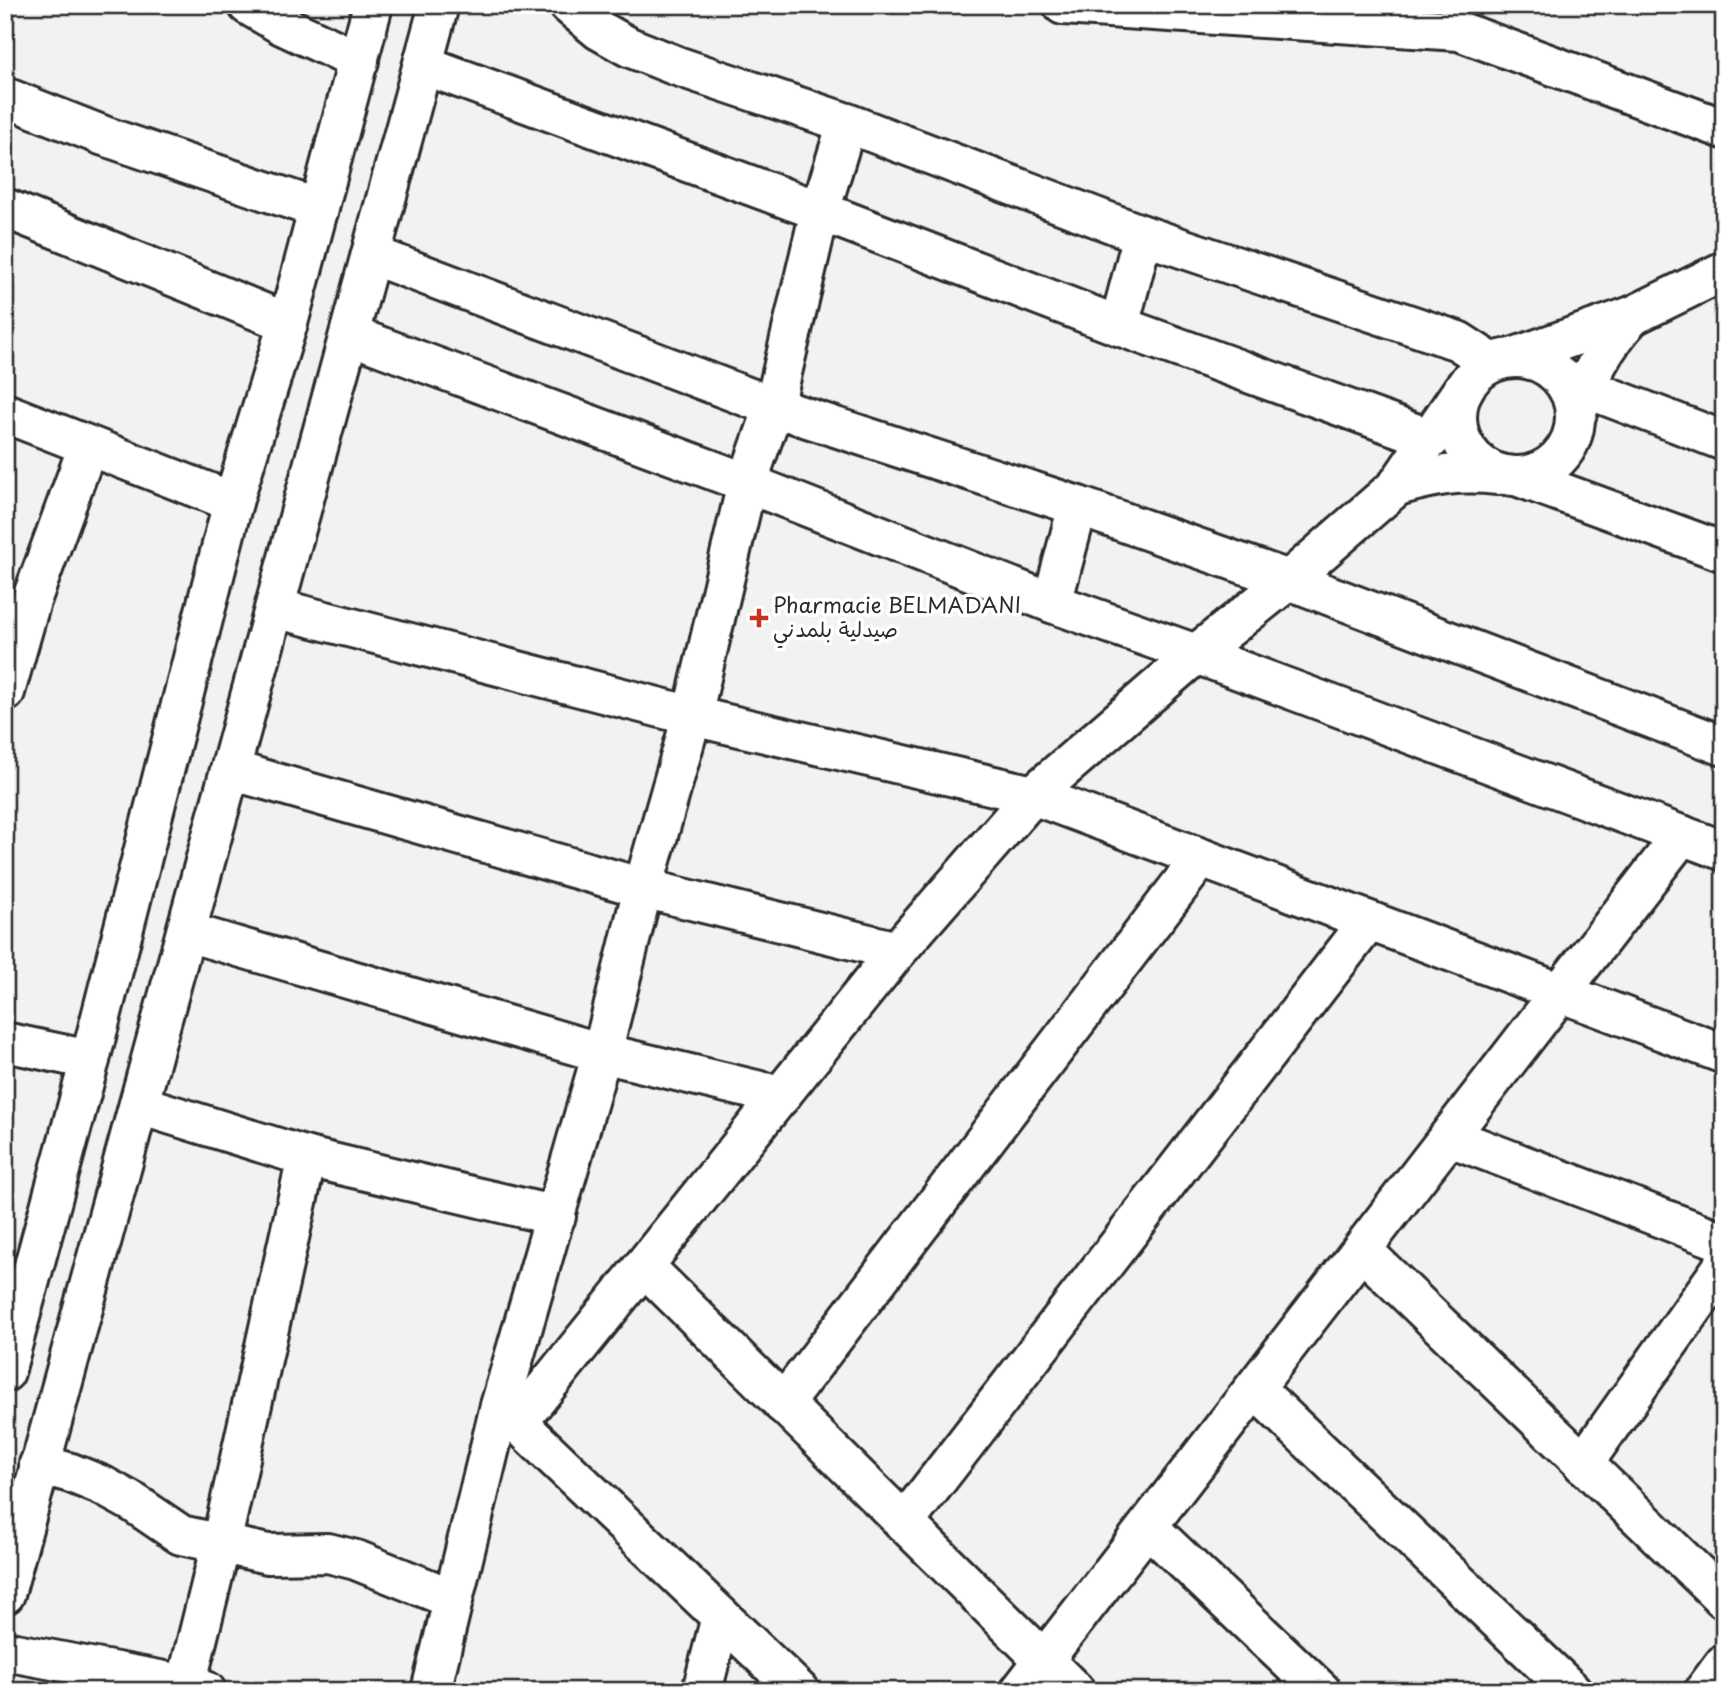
<svg xmlns="http://www.w3.org/2000/svg" width="1729" height="1696" viewBox="0 0 1729 1696" font-family="'Playpen Sans','Playpen Sans Arabic',sans-serif">
	<rect width="100%" height="100%" fill="#f2f2f2"/>
	<filter id="ink" filterUnits="userSpaceOnUse"><feTurbulence type="fractalNoise" baseFrequency=".0143" numOctaves="2"/><feDisplacementMap in="SourceGraphic" scale="14" xChannelSelector="R" yChannelSelector="G"/><feConvolveMatrix kernelMatrix="1 2 1 2 8 2 1 2 1" color-interpolation-filters="sRGB"/></filter>
	<g filter="url(#ink)">
		<g fill="none" stroke-linecap="round" stroke-linejoin="round">
			<!-- minor casing -->
			<g stroke="#2b2b2b" stroke-width="44">
				<g id="minor">
					<path d="M248 5 282 25 359 61"/>
					<path d="M569 5 599 30 629 47 677 66 847 123 1143 235 1458 341 1492 363"/>
					<path d="M1063 5 1459 31 1724 129"/>
					<path d="M424 65 820 211 1119 326 1431 439"/>
					<path d="M5 97 104 136 319 209"/>
					<path d="M5 208 288 323"/>
					<path d="M372 255 774 407 1078 506 1289 580 1724 746"/>
					<path d="M1119 326 1143 235"/>
					<path d="M350 335 747 483 1052 603 1196 654 1724 851"/>
					<circle cx="1516" cy="417" r="59"/>
					<path d="M1512 358 1632 316 1724 271"/>
					<path d="M1562 379 1724 441"/>
					<path d="M5 413 233 502"/>
					<path d="M1577 413C1588 375 1605 345 1632 316"/>
					<path d="M1519 477 1724 552"/>
					<path d="M1397 486C1436 475 1458 471 1498 475"/>
					<path d="M1052 603 1078 506"/>
					<path d="M275 608 692 716 1033 795 1724 1054"/>
					<path d="M5 692 31 601 88 446"/>
					<path d="M231 770 643 888 897 951"/>
					<path d="M187 932 602 1053 781 1096"/>
					<path d="M5 1042 90 1060"/>
					<path d="M140 1105 307 1157 556 1216"/>
					<path d="M1450 1137 1724 1242"/>
					<path d="M1362 1250 1724 1599"/>
					<path d="M644 1266 1075 1691"/>
					<path d="M5 1372 90 1060 233 502 288 323 373 5"/>
					<path d="M1255 1389 1572 1691"/>
					<path d="M783 1404 1201 858"/>
					<path d="M500 1406 799 1691"/>
					<path d="M518 1422 897 951 1033 795 1196 654 1289 580 1397 486 1463 389"/>
					<path d="M39 1464 71 1473 103 1486 134 1503 181 1535 268 1554 328 1553 356 1560 453 1599"/>
					<path d="M1583 1464 1724 1265"/>
					<path d="M904 1523 1369 921"/>
					<path d="M1148 1527 1321 1691"/>
					<path d="M5 1594 439 5"/>
					<path d="M5 1651 186 1685 206 1691"/>
					<path d="M186 1685 221 1544 307 1157"/>
					<path d="M431 1691 500 1406 602 1053 643 888 692 716 747 483 774 407 820 211 847 123"/>
					<path d="M702 1691 721 1617"/>
					<path d="M1020 1691 1682 835"/>
					<path d="M1704 1691 1724 1664"/>
				</g>
			</g>
			<!-- minor -->
			<use href="#minor" stroke="#fff" stroke-width="38"/>
		</g>
	</g>
	<!-- markers -->
	<path fill="#c8321e" stroke="#fff" stroke-width="2.5" d="M755.5 607.5h7v7h7v7h-7v7h-7v-7h-7v-7h7z"/>
	<g text-anchor="middle" stroke-width="7" stroke-linejoin="round" paint-order="stroke">
		<!-- poi labels -->
		<g font-size="21" fill="#2b2b2b" stroke="#fff" text-anchor="start">
			<text x="773" y="613">Pharmacie BELMADANI<tspan x="773" dy="24">صيدلية بلمدني</tspan></text>
		</g>
	</g>
	<!-- margin -->
	<rect width="1729" height="1696" fill="none" stroke="#fff" stroke-width="28"/>
	<rect x="14" y="14" width="1701" height="1668" fill="none" stroke="#2b2b2b" stroke-width="2.5" filter="url(#ink)"/>
</svg>
